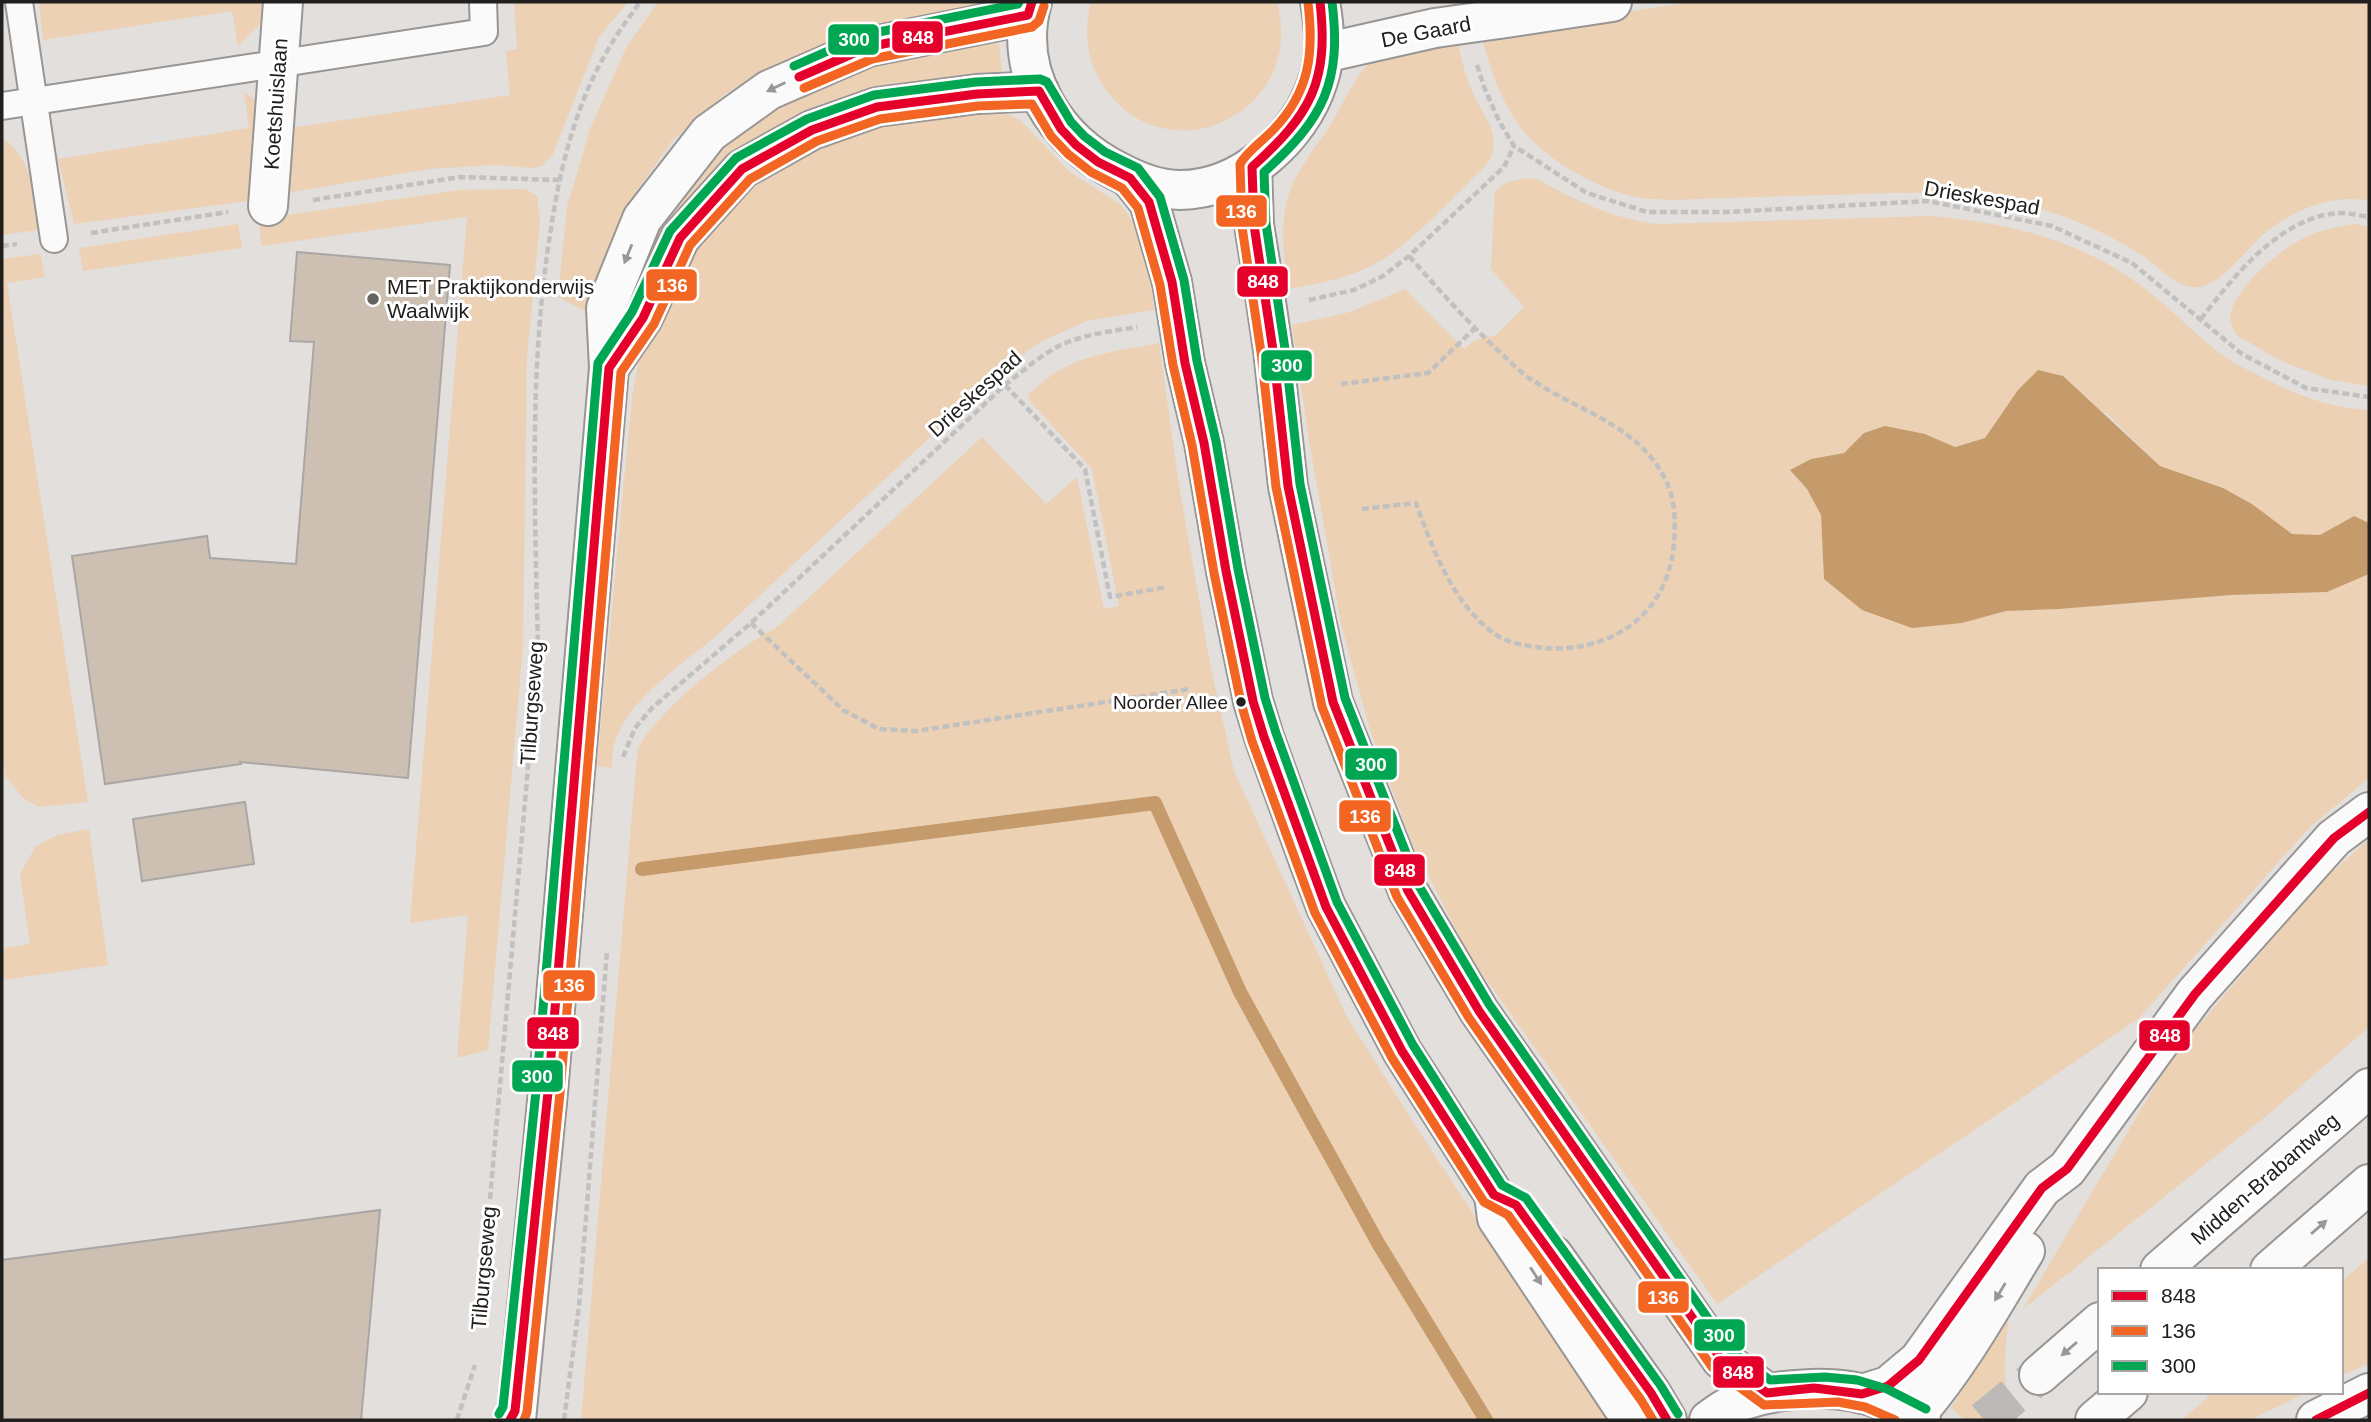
<svg xmlns="http://www.w3.org/2000/svg" width="2371" height="1422" viewBox="0 0 2371 1422" font-family="Helvetica,sans-serif">
	<rect width="100%" height="100%" fill="#e2dfdc"/>
	<!-- green -->
	<g fill="#ecd1b5">
		<path d="M39 2H267L262 22 238 46 232 11 43 40Z"/>
		<path d="M514 2H628L599 37 553 154 542 166 530 168 495 165 429 169 287 193 290 128 510 95 506 51 517 49Z"/>
		<path d="M658 2H988L967 16 777 66 728 92 672 141 632 198 598 275 590 314 558 297 567 207 590 129 626 48Z"/>
		<path d="M1091 2H1277C1308 118 1157 181 1099 79 1086 56 1084 28 1091 2Z"/>
		<path d="M1691 2H2369V201C2333 193 2294 210 2266 232 2246 248 2220 290 2192 287 2173 285 2158 266 2143 256 2116 238 2084 223 2053 213 1981 188 1907 192 1833 195 1780 196 1727 198 1674 200 1663 199 1652 200 1641 198 1601 191 1541 158 1518 124 1499 96 1489 66 1481 34Z"/>
		<path d="M1457 37C1460 54 1464 71 1470 86 1480 114 1505 133 1488 163 1457 193 1415 240 1380 261 1351 278 1319 284 1287 289 1285 261 1280 232 1286 204 1293 175 1311 154 1327 130 1346 103 1356 64 1389 51 1410 43 1436 42 1457 37Z"/>
		<path d="M999 43 1002 75 815 116 627 314 630 279 664 212 714 148 784 97 858 67Z"/>
		<path d="M244 92 260 104 255 200 74 224 58 159 249 128Z"/>
		<path d="M997 109 1021 121 1070 172 1121 205 1144 237 1154 310 1087 321 1042 341 1011 362 715 637C682 664 625 702 614 745 612 753 612 760 612 768L597 766 632 397 642 343 665 289 723 212 775 171 828 142 885 125Z"/>
		<path d="M2 138C35 161 32 193 38 230L2 235Z"/>
		<path d="M1527 178 1539 180C1579 202 1611 218 1657 224L1930 216C2004 222 2079 239 2140 285 2169 306 2193 333 2221 354 2231 362 2243 367 2254 373 2290 392 2327 408 2369 410V523L2354 516 2320 535H2292L2252 504 2223 488 2160 466 2106 413 2018 390 1985 438 1955 447 1925 434 1864 433 1844 453 1811 459 1790 470 1807 489 1821 515 1824 579 1962 623 2006 611 2059 609 2231 595 2327 592 2369 574V778L2310 827 2138 1019 1717 1304 1469 955 1412 843 1370 730 1341 624 1309 440 1292 325 1350 312 1405 289 1464 349 1475 340 1496 335 1524 307 1491 269 1495 191 1507 182Z"/>
		<path d="M526 189 537 196 540 221 527 356 523 645 488 1050 457 1058 468 915 410 923 467 217 261 246 259 219 459 190Z"/>
		<path d="M238 224 242 248 83 271 79 248Z"/>
		<path d="M2356 224 2369 227V386L2331 380 2281 361 2238 336C2232 329 2228 320 2231 311 2240 283 2283 247 2308 236 2324 229 2339 226 2356 224Z"/>
		<path d="M40 254 45 277 7 283 88 802 39 807 23 798 5 775 2 757V259Z"/>
		<path d="M1159 343 1178 479 1210 663 1234 771 1347 1017 1431 1150 1600 1406 1606 1420H581L636 767 638 749 643 739C679 693 728 655 778 626L982 437 1046 504 1077 477 1104 609 1119 606 1092 469 1029 400V393C1041 384 1054 372 1069 365 1097 352 1129 349 1159 343Z"/>
		<path d="M89 829 108 965 2 980V948L30 944 20 874 36 846 57 835Z"/>
		<path d="M2369 839V1027L2270 1113 2023 1309 2172 1057 2321 882Z"/>
		<path d="M2369 1258V1363L2341 1376V1282Z"/>
		<path d="M2009 1315C2006 1346 1998 1395 2019 1420H1965L1951 1408Z"/>
		<path d="M2214 1392H2309L2249 1420H2182Z"/>
	</g>
	<!-- water -->
	<path fill="#c59b6b" d="M2038 370 2063 376 2160 466 2223 488 2252 504 2292 534 2320 535 2354 516 2369 523V574L2327 592 2231 595 2059 609 2006 611 1962 623 1912 628 1862 610 1824 579 1821 515 1807 489 1790 470 1811 459 1844 453 1864 433 1885 426 1925 434 1955 447 1985 438 2018 390Z"/>
	<g fill="none" stroke-linecap="round" stroke-linejoin="round">
		<!-- stream -->
		<path stroke="#c59b6b" stroke-width="14" d="M642 869 1155 803 1240 992 1378 1243 1486 1420"/>
	</g>
	<!-- building -->
	<g fill="#cdc0b2" stroke="#a9a7a6" stroke-width="2">
		<path d="M297 252 450 265 408 778 240 762 241 764 105 784 72 556 207 536 210 558 296 564 314 342 290 341Z"/>
		<path d="M245 802 254 864 142 881 133 819Z"/>
		<path d="M380 1210 361 1420H2V1260Z"/>
	</g>
	<g fill="none" stroke-linecap="round" stroke-linejoin="round">
		<!-- highway-tunnel -->
		<path stroke="#bcb9b6" stroke-width="38" stroke-dasharray="38 19" stroke-linecap="butt" d="M1984 1420 2039 1375"/>
		<!-- lane casing -->
		<g stroke="#989694" stroke-width="30">
			<g id="lane">
				<path d="M19 2 54 239"/>
				<path d="M2 106 484 32 483 2"/>
			</g>
		</g>
		<!-- street casing -->
		<g stroke="#989694" stroke-width="42">
			<g id="street">
				<path d="M1499 19 1612 2"/>
				<path d="M1324 53 1435 28"/>
				<path d="M268 206 283 2"/>
			</g>
		</g>
		<!-- secondary casing -->
		<g stroke="#989694" stroke-width="42">
			<g id="secondary">
				<path d="M1032 2C1012 74 1056 141 1119 172 1138 182 1159 190 1180 190 1241 190 1300 138 1318 81 1327 55 1325 28 1320 2"/>
				<path d="M1252 167 1254 225 1261 268"/>
				<path d="M1130 178 1149 202 1172 282"/>
				<path d="M1273 350 1288 486 1333 702 1408 891 1479 1011 1721 1359 1767 1393"/>
				<path d="M1185 363 1204 443 1226 571 1253 701 1264 737 1310 864 1326 907 1402 1051 1494 1195 1497 1218 1625 1410 1629 1420"/>
				<path d="M609 368 643 318 680 238 742 169 812 130 877 107 977 94 1039 91"/>
				<path d="M1553 1255 1651 1393 1667 1420"/>
				<path d="M516 1420 548 1092 609 368 606 308 642 219 709 133 769 90 868 47 1028 15"/>
				<path d="M1709 1420C1719 1413 1729 1405 1741 1401 1781 1387 1842 1383 1882 1400 1895 1406 1908 1414 1921 1420"/>
			</g>
		</g>
		<!-- highway casing -->
		<g stroke="#989694" stroke-width="42">
			<g id="highway">
				<path d="M2160 1270 2369 1088"/>
				<path d="M2270 1270 2369 1184"/>
				<path d="M2039 1375 2100 1322"/>
				<path d="M1862 1394 1888 1386 1919 1360 2042 1188 2067 1169 2195 994 2334 838 2369 812"/>
				<path d="M1914 1417C1958 1367 1991 1307 2025 1251"/>
				<path d="M2095 1420 2128 1392"/>
				<path d="M2316 1420 2369 1393"/>
			</g>
		</g>
		<!-- path -->
		<g stroke="#c1c1c0" stroke-width="4.5" stroke-dasharray="7 3.5" stroke-linecap="butt">
			<path d="M1477 65 1484 87 1499 121 1514 146 1587 193 1647 212H1727L1928 201 2052 226 2132 263 2242 354 2306 388 2369 397"/>
			<path d="M313 200 460 177 559 180"/>
			<path d="M91 233 228 212"/>
			<path d="M2 246 17 244"/>
			<path d="M1309 300 1354 290 1383 276 1409 256 1504 167 1514 146"/>
			<path d="M2201 319C2233 277 2283 213 2343 213 2351 213 2361 216 2369 217"/>
			<path d="M1341 384 1428 373 1474 329"/>
			<path d="M1005 385 1085 469 1110 597 1167 587"/>
			<path d="M1362 509 1416 503C1433 550 1454 607 1498 636 1510 644 1530 646 1544 648 1613 653 1669 613 1674 542 1676 519 1675 496 1663 475 1636 425 1577 410 1532 380 1522 374 1513 364 1504 356 1470 325 1440 291 1409 256"/>
			<path d="M751 623 843 710 879 729 916 731 1190 689"/>
			<path d="M538 652C535 508 528 364 552 222 561 165 576 105 605 55 615 36 628 19 640 2"/>
			<path d="M623 757 635 728 652 708 751 623 1005 385C1024 370 1042 354 1063 344 1087 334 1112 331 1137 327"/>
			<path d="M490 1199 530 744"/>
			<path d="M457 1420 475 1365"/>
			<path d="M564 1420 579 1306 607 951"/>
		</g>
		<!-- lane -->
		<use href="#lane" stroke="#fbfafa" stroke-width="26"/>
		<!-- street -->
		<use href="#street" stroke="#fbfafa" stroke-width="38"/>
		<!-- secondary -->
		<use href="#secondary" stroke="#fbfafa" stroke-width="38"/>
		<!-- highway -->
		<use href="#highway" stroke="#fbfafa" stroke-width="38"/>
		<!-- street-bridge casing -->
		<g stroke="#989694" stroke-width="42" stroke-linecap="butt">
			<path id="street-bridge" d="M1435 28 1499 19"/>
		</g>
		<!-- secondary-bridge casing -->
		<g stroke="#989694" stroke-width="42" stroke-linecap="butt">
			<g id="secondary-bridge">
				<path d="M1261 268 1273 350"/>
				<path d="M1172 282 1185 363"/>
			</g>
		</g>
		<!-- street-bridge -->
		<use href="#street-bridge" stroke="#fbfafa" stroke-width="38"/>
		<!-- secondary-bridge -->
		<use href="#secondary-bridge" stroke="#fbfafa" stroke-width="38"/>
		<!-- bus-1 casing -->
		<g stroke="#fff" stroke-width="14">
			<g id="bus-1">
				<path d="M1320 2C1329 82 1311 114 1252 167L1254 225 1273 350 1288 486 1333 702 1408 891 1479 1011 1721 1359 1767 1393 1814 1388 1862 1394 1888 1386 1919 1360 2042 1188 2067 1169 2195 994 2334 838 2369 812"/>
				<path d="M799 77 868 47 1028 15 1032 2"/>
				<path d="M510 1420 515 1411 548 1092 609 368 643 318 680 238 742 169 812 130 877 107 977 94 1039 91 1061 129 1076 145 1098 162 1130 178 1149 202 1172 282 1185 363 1204 443 1226 571 1253 701 1264 737 1326 907 1402 1051 1494 1195 1516 1205 1651 1393 1667 1420"/>
				<path d="M2316 1420 2369 1393"/>
			</g>
		</g>
		<!-- bus-2 casing -->
		<g stroke="#fff" stroke-width="14">
			<g id="bus-2">
				<path d="M1308 3C1314 53 1310 91 1274 129 1264 140 1247 151 1240 164L1242 227 1261 352 1276 487 1322 707 1397 897 1469 1018 1712 1367 1764 1405 1838 1402 1865 1407 1895 1420"/>
				<path d="M804 88 872 59 1032 27 1039 21 1044 6"/>
				<path d="M524 1420 527 1412 560 1093 621 372 654 324 690 245 750 179 817 141 880 119 978 106 1032 104 1051 136 1068 154 1091 172 1122 188 1138 208 1160 285 1173 365 1192 445 1214 573 1241 703 1252 741 1315 913 1392 1058 1484 1202 1508 1215 1641 1400 1653 1420"/>
			</g>
		</g>
		<!-- bus-3 casing -->
		<g stroke="#fff" stroke-width="14">
			<g id="bus-3">
				<path d="M1332 2C1342 81 1324 119 1264 172L1266 224 1285 349 1300 484 1345 698 1419 886 1489 1004 1730 1350 1770 1380 1825 1377 1857 1380 1887 1389 1926 1409"/>
				<path d="M794 66 864 35 1018 4 1019 2"/>
				<path d="M499 1414 503 1407 536 1091 598 363 632 312 670 231 736 158 807 119 874 95 976 82 1040 79 1047 82 1071 122 1084 136 1105 152 1138 168 1160 197 1184 280 1197 361 1216 441 1238 569 1265 698 1276 733 1337 902 1413 1045 1502 1185 1526 1198 1661 1386 1678 1414"/>
			</g>
		</g>
		<!-- bus-1 -->
		<use href="#bus-1" stroke="#e4002b" stroke-width="9"/>
		<!-- bus-2 -->
		<use href="#bus-2" stroke="#f26522" stroke-width="9"/>
		<!-- bus-3 -->
		<use href="#bus-3" stroke="#00a651" stroke-width="9"/>
	</g>
	<!-- one-way arrows -->
	<defs><path id="oneway-solid" d="M-6-.8H1V-3.2L6.5 0L1 3.2V.8H-6Z" transform="scale(1.75)"/></defs>
	<g fill="#999897">
		<use href="#oneway-solid" transform="translate(776 87) rotate(154)"/>
		<use href="#oneway-solid" transform="translate(628 254) rotate(112)"/>
		<use href="#oneway-solid" transform="translate(2319 1227) rotate(-41)"/>
		<use href="#oneway-solid" transform="translate(1536 1276) rotate(57)"/>
		<use href="#oneway-solid" transform="translate(2000 1292) rotate(121)"/>
		<use href="#oneway-solid" transform="translate(2069 1349) rotate(139)"/>
	</g>
	<!-- markers -->
	<circle fill="#656360" stroke="#fff" stroke-width="2.5" cx="373" cy="299" r="7"/>
	<circle fill="#22201e" stroke="#fff" stroke-width="2.5" cx="1241" cy="702" r="6"/>
	<g text-anchor="middle" stroke-width="6" stroke-linejoin="round" paint-order="stroke">
		<!-- bus labels -->
		<g font-size="19" fill="#22201e" stroke="#fff" text-anchor="end">
			<text x="1228" y="709">Noorder Allee</text>
		</g>
		<!-- street labels -->
		<g font-size="21" fill="#22201e" stroke="#fff">
			<text transform="translate(1426 32) rotate(-11)" y="7">De Gaard</text>
			<text transform="translate(276 104) rotate(-86)" y="7">Koetshuislaan</text>
			<text transform="translate(1982 198) rotate(10)" y="7">Drieskespad</text>
			<text transform="translate(975 394) rotate(-42)" y="7">Drieskespad</text>
			<text transform="translate(532 703) rotate(-86)" y="7">Tilburgseweg</text>
			<text transform="translate(2265 1179) rotate(-41)" y="7">Midden-Brabantweg</text>
			<text transform="translate(484 1268) rotate(-85)" y="7">Tilburgseweg</text>
		</g>
		<!-- poi labels -->
		<g font-size="21" fill="#22201e" stroke="#fff" text-anchor="start">
			<text x="387" y="294">MET Praktijkonderwijs<tspan x="387" dy="24">Waalwijk</tspan></text>
		</g>
	</g>
	<g stroke="#fff" stroke-width="2.5">
		<rect x="891" y="20" width="53" height="34" rx="7" fill="#e4002b"/>
		<rect x="827" y="23" width="53" height="33" rx="7" fill="#00a651"/>
		<rect x="1215" y="194" width="53" height="34" rx="7" fill="#f26522"/>
		<rect x="1236" y="265" width="53" height="33" rx="7" fill="#e4002b"/>
		<rect x="645" y="268" width="53" height="34" rx="7" fill="#f26522"/>
		<rect x="1260" y="349" width="53" height="33" rx="7" fill="#00a651"/>
		<rect x="1344" y="747" width="54" height="34" rx="7" fill="#00a651"/>
		<rect x="1338" y="799" width="54" height="34" rx="7" fill="#f26522"/>
		<rect x="1373" y="853" width="53" height="34" rx="7" fill="#e4002b"/>
		<rect x="542" y="969" width="54" height="33" rx="7" fill="#f26522"/>
		<rect x="526" y="1016" width="54" height="34" rx="7" fill="#e4002b"/>
		<rect x="2138" y="1019" width="53" height="33" rx="7" fill="#e4002b"/>
		<rect x="511" y="1059" width="53" height="34" rx="7" fill="#00a651"/>
		<rect x="1637" y="1280" width="53" height="34" rx="7" fill="#f26522"/>
		<rect x="1693" y="1318" width="53" height="34" rx="7" fill="#00a651"/>
		<rect x="1712" y="1355" width="53" height="34" rx="7" fill="#e4002b"/>
	</g>
	<g font-size="19" text-anchor="middle" font-weight="bold" fill="#fff">
		<text x="918" y="44">848</text>
		<text x="854" y="46">300</text>
		<text x="1241" y="218">136</text>
		<text x="1263" y="288">848</text>
		<text x="672" y="292">136</text>
		<text x="1287" y="372">300</text>
		<text x="1371" y="771">300</text>
		<text x="1365" y="823">136</text>
		<text x="1400" y="877">848</text>
		<text x="569" y="992">136</text>
		<text x="553" y="1040">848</text>
		<text x="2165" y="1042">848</text>
		<text x="537" y="1083">300</text>
		<text x="1663" y="1304">136</text>
		<text x="1719" y="1342">300</text>
		<text x="1738" y="1379">848</text>
	</g>
	<!-- border -->
	<rect width="2371" height="1422" fill="none" stroke="#22201e" stroke-width="7"/>
	<!-- legend -->
	<rect x="2098" y="1268" width="245" height="126" fill="#ffffff" stroke="#a7a6a5" stroke-width="2"/>
	<rect x="2112" y="1291" width="35" height="10" fill="#e4002b" stroke="#a7a6a5" stroke-width="2"/>
	<text x="2161" y="1303" font-size="21" fill="#22201e">848</text>
	<rect x="2112" y="1326" width="35" height="10" fill="#f26522" stroke="#a7a6a5" stroke-width="2"/>
	<text x="2161" y="1338" font-size="21" fill="#22201e">136</text>
	<rect x="2112" y="1361" width="35" height="10" fill="#00a651" stroke="#a7a6a5" stroke-width="2"/>
	<text x="2161" y="1373" font-size="21" fill="#22201e">300</text>
</svg>
